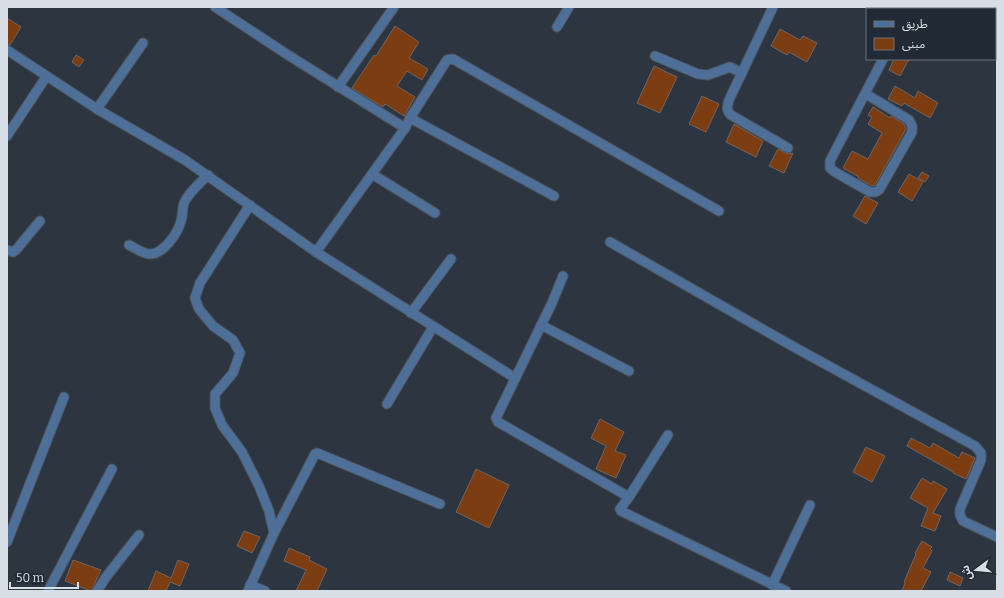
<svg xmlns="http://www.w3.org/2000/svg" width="1004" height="598" viewBox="0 0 1004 598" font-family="Bitter,'Noto Sans Arabic',serif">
	<rect width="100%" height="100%" fill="#2c3540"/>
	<!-- building -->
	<g fill="#7d3d13" stroke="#73645c">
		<path d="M7 18 21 27 10 45 7 44Z"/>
		<path d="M395 26 419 42 409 58 428 69 422 80 407 71 397 86 415 97 404 116 385 104 383 107 352 88 374 55 376 56Z"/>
		<path d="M780 29 800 40 803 36 817 43 807 62 789 52 787 55 771 46Z"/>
		<path d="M76 55 84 60 79 67 72 62Z"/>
		<path d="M894 59H909L900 76 889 70Z"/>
		<path d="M654 66 677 77 660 113 637 103Z"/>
		<path d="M895 86 915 98 918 91 938 103 930 118 904 103 902 106 888 99Z"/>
		<path d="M702 96 719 104 706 132 689 124Z"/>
		<path d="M873 107 890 118 891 116 904 124 906 129 875 185 872 186 858 178 859 177 843 168 852 151 868 159 882 133 868 124 872 117 868 115Z"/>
		<path d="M734 124 763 141 756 157 726 142Z"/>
		<path d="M778 149 788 154 793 153 784 173 769 166Z"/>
		<path d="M922 172 929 176 925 182 918 178Z"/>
		<path d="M909 174 923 182 912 201 898 192Z"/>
		<path d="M865 196 878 203 866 224 853 216Z"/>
		<path d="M600 419 624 432 615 451 626 455 616 478 596 469 606 446 591 438Z"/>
		<path d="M911 438 930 448 933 443 959 458 962 452 975 458 966 479 953 473V472L907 446Z"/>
		<path d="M866 447 885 456 872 482 853 472Z"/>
		<path d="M476 469 509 485 489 528 456 512Z"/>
		<path d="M922 478 932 484 933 481 947 489 933 513 941 516 935 531 921 526 928 508 910 498Z"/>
		<path d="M244 531 260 537 252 553 237 546Z"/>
		<path d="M922 541 932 547 930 549 932 551 923 568 931 572 921 591H902L905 583 904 582 916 554 915 553Z"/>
		<path d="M289 548 310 557 309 560 327 569 317 591H296L306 570 284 561Z"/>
		<path d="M73 560 101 570 91 591 65 581Z"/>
		<path d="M178 560 189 564 180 586 170 582 166 591H148L156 571 171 578Z"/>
		<path d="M950 572 963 578 960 586 947 580Z"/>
	</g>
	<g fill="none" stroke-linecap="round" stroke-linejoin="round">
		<!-- minor casing -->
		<g stroke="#4b535e" stroke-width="11">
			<g id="minor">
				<path d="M215 7 288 55 405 128"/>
				<path d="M773 7 729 100C727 107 726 110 731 115L788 148"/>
				<path d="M908 9 909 7"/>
				<path d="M557 27 569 7"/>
				<path d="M7 50 97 109 185 160 316 252 515 378"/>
				<path d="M655 56 698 74 708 75 730 67 742 73"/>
				<path d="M338 87 394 7"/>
				<path d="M866 94 909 120 912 126V132L879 190 875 192H870L835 172 830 168V161L883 59"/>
				<path d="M97 109 143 43"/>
				<path d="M410 118 554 196"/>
				<path d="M7 136 46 77"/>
				<path d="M372 174 435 213"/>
				<path d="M610 242 794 347 975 446 981 453V460L960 509V515L963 521 997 537"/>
				<path d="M129 245C135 248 142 253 149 254 163 255 178 233 181 221 183 215 182 209 184 203 189 192 200 183 208 175"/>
				<path d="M7 250 13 252 16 250 40 221"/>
				<path d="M316 252 405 128 410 118 447 60 453 59 719 211"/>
				<path d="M563 276 552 303 496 418 498 422 629 497"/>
				<path d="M411 313 451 259"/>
				<path d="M541 325 629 371"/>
				<path d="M387 404 433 327"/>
				<path d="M668 435 629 497 620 509 621 511 786 591"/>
				<path d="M274 533 315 454 317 453 440 504"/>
				<path d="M7 542 64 397"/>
				<path d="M250 585 265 591"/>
				<path d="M772 585 810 505"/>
				<path d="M48 591 112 469"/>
				<path d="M97 591 106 577 139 535"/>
				<path d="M248 591 274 533 269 511 259 486 242 452 222 425 215 408V394L233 373 240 353 233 340 213 326 199 309 195 298 200 283 250 205"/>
			</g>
		</g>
		<!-- minor -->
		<use href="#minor" stroke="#4e6f97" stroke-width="9"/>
	</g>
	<!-- border -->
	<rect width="1004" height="598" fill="none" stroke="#d8dee5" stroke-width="16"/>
	<!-- legend -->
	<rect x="866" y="8" width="130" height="52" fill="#222b35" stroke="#6b737b"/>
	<rect x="874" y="21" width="20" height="6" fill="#4e6f97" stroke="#6b737b"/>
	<text x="902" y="28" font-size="12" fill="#d8dee5">طريق</text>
	<rect x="874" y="38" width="20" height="12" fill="#7d3d13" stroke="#6b737b"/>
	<text x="902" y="48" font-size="12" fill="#d8dee5">مبنى</text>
	<!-- north arrow -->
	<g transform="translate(976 570) rotate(254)" stroke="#222b35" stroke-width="3" paint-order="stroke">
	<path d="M0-3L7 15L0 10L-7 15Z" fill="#d8dee5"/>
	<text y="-6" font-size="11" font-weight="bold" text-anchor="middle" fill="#d8dee5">ش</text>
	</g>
	<!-- scale -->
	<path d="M10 582v6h68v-6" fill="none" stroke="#d8dee5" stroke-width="2"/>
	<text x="16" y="582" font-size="12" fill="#d8dee5" stroke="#222b35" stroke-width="3" paint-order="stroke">50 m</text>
</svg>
